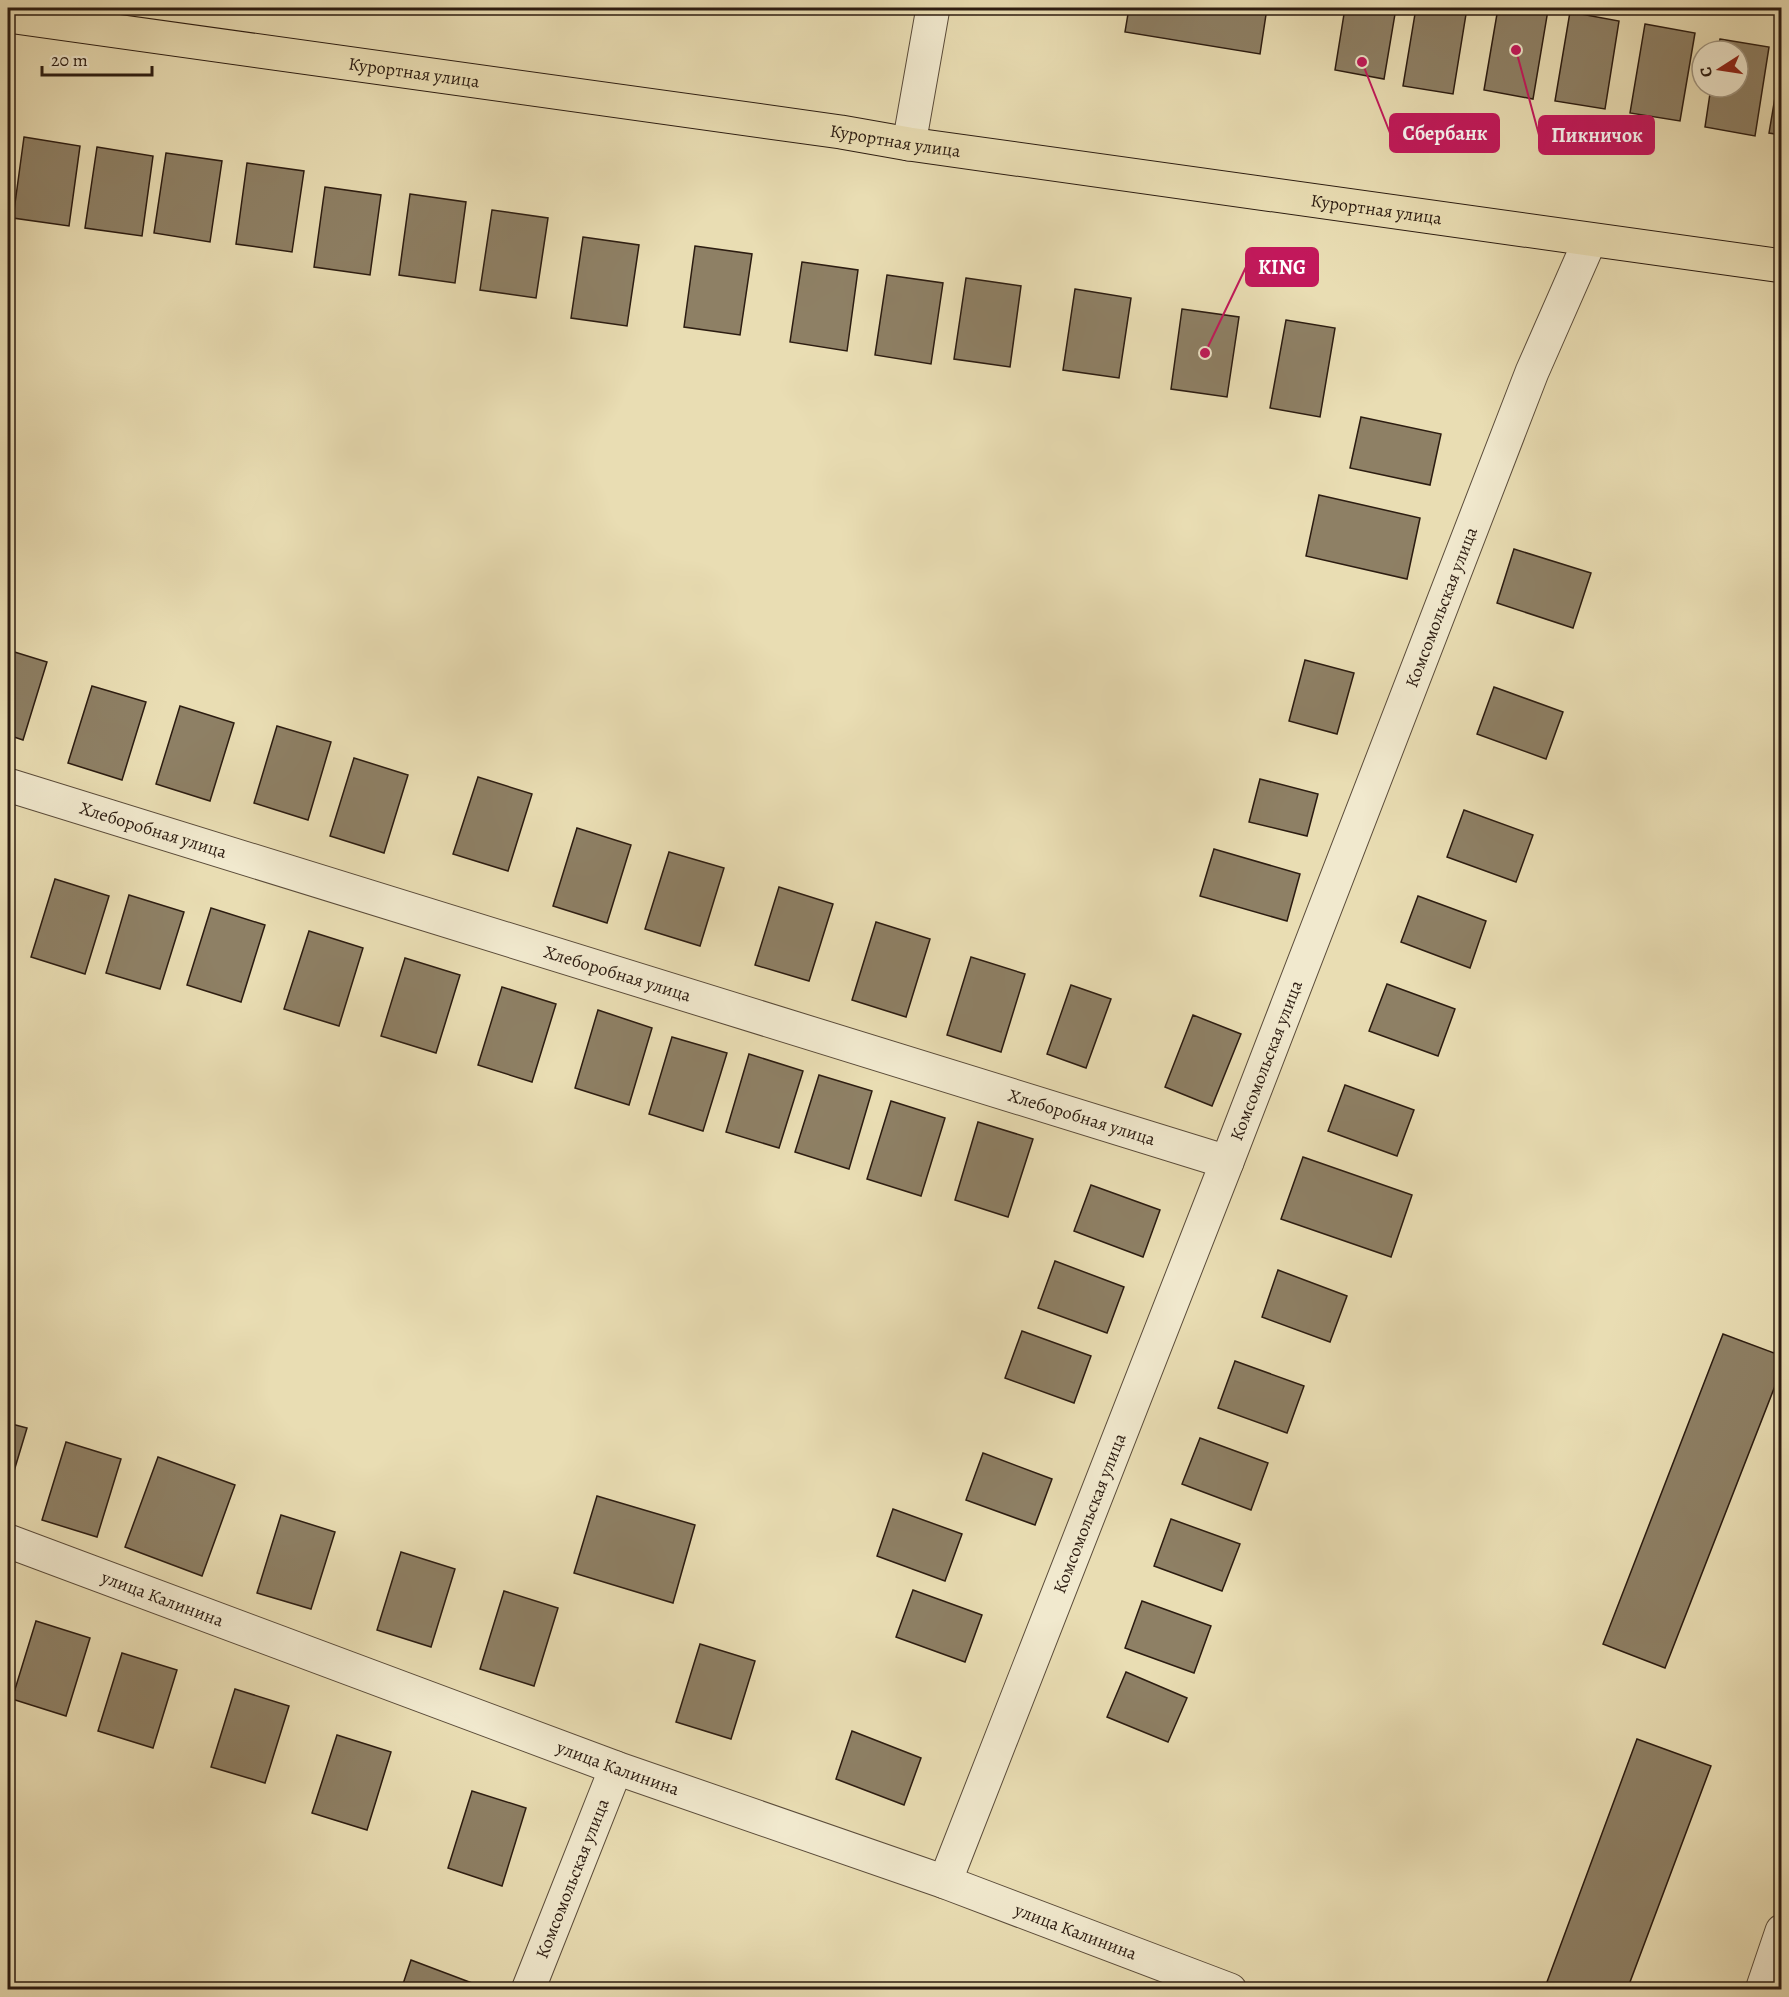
<svg xmlns="http://www.w3.org/2000/svg" width="1789" height="1997" viewBox="0 0 1789 1997" font-family="Alegreya,serif">
	<rect width="100%" height="100%" fill="#e9ddb3"/>
	<filter id="stains"><feTurbulence type="fractalNoise" baseFrequency=".00333" numOctaves="4"/><feColorMatrix values="0 0 0 0 .2 0 0 0 0 .09 0 0 0 0 .02 0 0 0 .5 -.17"/></filter>
	<radialGradient id="worn" r=".72"><stop offset=".6" stop-color="#630" stop-opacity="0"/><stop offset="1" stop-color="#630" stop-opacity=".3"/></radialGradient>
	<!-- building -->
	<g fill="#8e8065" stroke="#2c1c11" stroke-width="1.5">
		<path d="M1129 8H1267L1260 54 1125 32Z"/>
		<path d="M1345 8H1396L1384 79 1335 70Z"/>
		<path d="M1416 8H1467L1453 94 1403 86Z"/>
		<path d="M1498 8H1532L1548 10 1533 99 1484 90Z"/>
		<path d="M1570 12 1619 21 1605 109 1555 101Z"/>
		<path d="M1645 24 1695 33 1680 121 1630 113Z"/>
		<path d="M1720 39 1769 47 1755 136 1705 127 1711 87H1738V51H1718Z"/>
		<path d="M1782 56V135L1769 133Z"/>
		<path d="M24 137 80 146 69 226 13 218Z"/>
		<path d="M97 147 153 156 142 236 85 228Z"/>
		<path d="M166 153 222 161 210 242 154 233Z"/>
		<path d="M247 163 304 171 292 252 236 244Z"/>
		<path d="M325 187 381 195 370 275 314 267Z"/>
		<path d="M410 194 466 202 455 283 399 275Z"/>
		<path d="M492 210 548 218 536 298 480 290Z"/>
		<path d="M583 237 639 245 627 326 571 318Z"/>
		<path d="M695 246 752 254 740 335 684 327Z"/>
		<path d="M802 262 858 270 847 351 790 342Z"/>
		<path d="M887 275 943 283 931 364 875 355Z"/>
		<path d="M966 278 1021 286 1010 367 954 359Z"/>
		<path d="M1075 289 1131 298 1119 378 1063 370Z"/>
		<path d="M1182 309 1239 317 1227 397 1171 389Z"/>
		<path d="M1286 320 1335 328 1320 417 1270 408Z"/>
		<path d="M1361 417 1441 434 1430 485 1350 468Z"/>
		<path d="M1319 495 1420 518 1407 579 1306 556Z"/>
		<path d="M1514 549 1591 573 1573 628 1497 603Z"/>
		<path d="M8 650 47 662 23 740 8 735Z"/>
		<path d="M1305 660 1354 673 1337 734 1289 721Z"/>
		<path d="M92 686 146 702 122 780 68 763Z"/>
		<path d="M1494 687 1563 712 1546 759 1477 734Z"/>
		<path d="M180 706 234 723 210 801 156 784Z"/>
		<path d="M277 726 331 742 308 820 254 803Z"/>
		<path d="M354 758 408 775 384 853 330 836Z"/>
		<path d="M478 777 532 794 508 871 453 854Z"/>
		<path d="M1260 779 1318 794 1307 836 1249 822Z"/>
		<path d="M1464 810 1533 835 1516 882 1447 857Z"/>
		<path d="M577 828 631 845 607 923 553 906Z"/>
		<path d="M1214 849 1300 874 1287 921 1200 896Z"/>
		<path d="M669 852 724 868 700 946 645 929Z"/>
		<path d="M55 879 109 896 85 974 31 957Z"/>
		<path d="M779 887 833 904 809 981 755 965Z"/>
		<path d="M129 895 184 912 160 989 106 973Z"/>
		<path d="M1418 896 1486 921 1470 968 1401 942Z"/>
		<path d="M211 908 265 925 241 1002 187 985Z"/>
		<path d="M876 922 930 939 906 1017 852 1000Z"/>
		<path d="M309 931 363 948 339 1026 284 1009Z"/>
		<path d="M971 957 1025 974 1001 1052 947 1035Z"/>
		<path d="M405 958 460 975 436 1053 381 1036Z"/>
		<path d="M1387 984 1455 1009 1438 1056 1369 1031Z"/>
		<path d="M1071 985 1111 999 1086 1068 1047 1054Z"/>
		<path d="M502 987 556 1004 532 1082 478 1065Z"/>
		<path d="M598 1010 652 1028 629 1105 575 1088Z"/>
		<path d="M1193 1015 1241 1034 1212 1106 1165 1087Z"/>
		<path d="M672 1037 727 1053 703 1131 649 1114Z"/>
		<path d="M749 1054 803 1071 779 1148 726 1132Z"/>
		<path d="M819 1075 872 1091 849 1169 795 1152Z"/>
		<path d="M1345 1085 1414 1110 1397 1156 1328 1131Z"/>
		<path d="M891 1101 945 1118 921 1196 867 1179Z"/>
		<path d="M978 1122 1033 1139 1008 1217 955 1200Z"/>
		<path d="M1303 1157 1412 1195 1391 1257 1281 1219Z"/>
		<path d="M1091 1185 1160 1210 1143 1257 1074 1231Z"/>
		<path d="M1055 1261 1124 1287 1107 1333 1038 1308Z"/>
		<path d="M1278 1270 1347 1296 1330 1342 1262 1317Z"/>
		<path d="M1022 1331 1091 1356 1074 1403 1005 1378Z"/>
		<path d="M1723 1334 1782 1356V1368L1665 1668 1603 1644Z"/>
		<path d="M1235 1361 1304 1386 1287 1433 1218 1408Z"/>
		<path d="M8 1423 27 1428 8 1491Z"/>
		<path d="M1200 1438 1268 1463 1251 1510 1182 1484Z"/>
		<path d="M66 1442 121 1459 97 1537 42 1520Z"/>
		<path d="M983 1453 1052 1479 1035 1525 966 1500Z"/>
		<path d="M158 1457 235 1485 202 1576 125 1547Z"/>
		<path d="M597 1496 695 1525 673 1603 574 1573Z"/>
		<path d="M893 1509 962 1534 945 1581 877 1556Z"/>
		<path d="M281 1515 335 1532 311 1609 257 1593Z"/>
		<path d="M1171 1519 1240 1544 1222 1591 1154 1566Z"/>
		<path d="M401 1552 455 1569 431 1647 377 1630Z"/>
		<path d="M913 1590 982 1615 965 1662 896 1637Z"/>
		<path d="M504 1591 558 1608 534 1686 480 1669Z"/>
		<path d="M1142 1601 1211 1626 1194 1673 1125 1648Z"/>
		<path d="M36 1621 90 1638 66 1716 12 1699Z"/>
		<path d="M700 1644 755 1661 731 1739 676 1722Z"/>
		<path d="M122 1653 177 1670 153 1748 98 1731Z"/>
		<path d="M1126 1672 1187 1698 1168 1742 1107 1717Z"/>
		<path d="M235 1689 289 1706 265 1783 211 1767Z"/>
		<path d="M852 1731 921 1758 904 1805 836 1779Z"/>
		<path d="M337 1735 391 1752 367 1830 312 1813Z"/>
		<path d="M1637 1739 1711 1766 1627 1990H1544Z"/>
		<path d="M472 1791 526 1808 502 1886 448 1868Z"/>
		<path d="M411 1960 480 1986 479 1990H401Z"/>
	</g>
	<g fill="none" stroke-linecap="round" stroke-linejoin="round">
		<!-- minor casing -->
		<g stroke="#5b4c3a" stroke-width="35">
			<g id="minor">
				<path d="M909 144 933 8"/>
				<path id="s1" d="M8 785 1227 1162"/>
				<path id="s2" d="M8 1541 616 1768 945 1882 1230 1990"/>
				<path id="s3" d="M945 1882 1227 1162 1532 372 1590 240"/>
				<path id="s4" d="M528 1990 616 1768"/>
				<path d="M1762 1990 1782 1931"/>
			</g>
		</g>
		<!-- major casing -->
		<g stroke="#2c1c11" stroke-width="35">
			<g id="major">
				<path id="s5" d="M8 16 841 132 909 144 1782 266"/>
			</g>
		</g>
		<!-- minor -->
		<use href="#minor" stroke="#f1e9ce" stroke-width="33"/>
		<!-- major -->
		<use href="#major" stroke="#e9ddb3" stroke-width="33"/>
	</g>
	<g text-anchor="middle" stroke-width="6" stroke-linejoin="round" paint-order="stroke">
		<!-- street labels -->
		<g font-size="18" fill="#2c1c11" stroke="#f1e9ce">
			<text dy="6" stroke="none"><textPath href="#s5" startOffset="410">Курортная улица</textPath></text>
			<text dy="6" stroke="none"><textPath href="#s5" startOffset="896">Курортная улица</textPath></text>
			<text dy="6" stroke="none"><textPath href="#s5" startOffset="1382">Курортная улица</textPath></text>
			<text dy="6" stroke="none"><textPath href="#s3" startOffset="1368">Комсомольская улица</textPath></text>
			<text dy="6" stroke="none"><textPath href="#s1" startOffset="152">Хлеборобная улица</textPath></text>
			<text dy="6" stroke="none"><textPath href="#s1" startOffset="638">Хлеборобная улица</textPath></text>
			<text dy="6" stroke="none"><textPath href="#s3" startOffset="882">Комсомольская улица</textPath></text>
			<text dy="6" stroke="none"><textPath href="#s1" startOffset="1124">Хлеборобная улица</textPath></text>
			<text dy="6" stroke="none"><textPath href="#s3" startOffset="396">Комсомольская улица</textPath></text>
			<text dy="6" stroke="none"><textPath href="#s2" startOffset="165">улица Калинина</textPath></text>
			<text dy="6" stroke="none"><textPath href="#s2" startOffset="651">улица Калинина</textPath></text>
			<text dy="6" stroke="none"><textPath href="#s4" startOffset="120">Комсомольская улица</textPath></text>
			<text dy="6" stroke="none"><textPath href="#s2" startOffset="1137">улица Калинина</textPath></text>
		</g>
	</g>
	<!-- callouts -->
	<path fill="none" stroke="#c2185b" stroke-width="2" d="M1362 62L1390 133M1516 50L1539 135M1205 353L1246 267"/>
	<g fill="#c2185b" stroke="#f1e9ce" stroke-width="2">
		<circle cx="1362" cy="62" r="6"/>
		<circle cx="1516" cy="50" r="6"/>
		<circle cx="1205" cy="353" r="6"/>
	</g>
	<g fill="#c2185b" stroke="#c2185b" stroke-width="2">
		<rect x="1390" y="114" width="109" height="38" rx="6"/>
		<rect x="1539" y="116" width="115" height="38" rx="6"/>
		<rect x="1246" y="248" width="72" height="38" rx="6"/>
	</g>
	<g font-size="20" text-anchor="middle" font-weight="bold" fill="#fff">
		<text x="1445" y="140">Сбербанк</text>
		<text x="1597" y="142">Пикничок</text>
		<text x="1282" y="274">KING</text>
	</g>
	<!-- margin -->
	<rect width="1789" height="1997" fill="none" stroke="#e9ddb3" stroke-width="30"/>
	<rect x="9" y="9" width="1771" height="1979" fill="none" stroke="#2c1c11" stroke-width="3"/>
	<rect x="15" y="15" width="1759" height="1967" fill="none" stroke="#2c1c11" stroke-width="1.5"/>
	<!-- north arrow -->
	<g transform="translate(1720 69) rotate(258)"><circle r="28" fill="#f1e9ce" stroke="#a29782" stroke-width="1.5"/>
	<path d="M0-4.5L10 22L0 15L-10 22Z" fill="#8f2418"/>
	<text y="-9" font-size="16" font-weight="bold" text-anchor="middle" fill="#2c1c11">С</text>
	</g>
	<!-- scale -->
	<path d="M42 66v9h110v-9" fill="none" stroke="#2c1c11" stroke-width="3"/>
	<text x="51" y="66" font-size="18" fill="#2c1c11" stroke="#f1e9ce" stroke-width="4.5" paint-order="stroke">20 m</text>
	<rect width="100%" height="100%" filter="url(#stains)"/>
	<rect width="100%" height="100%" fill="url(#worn)"/>
</svg>
